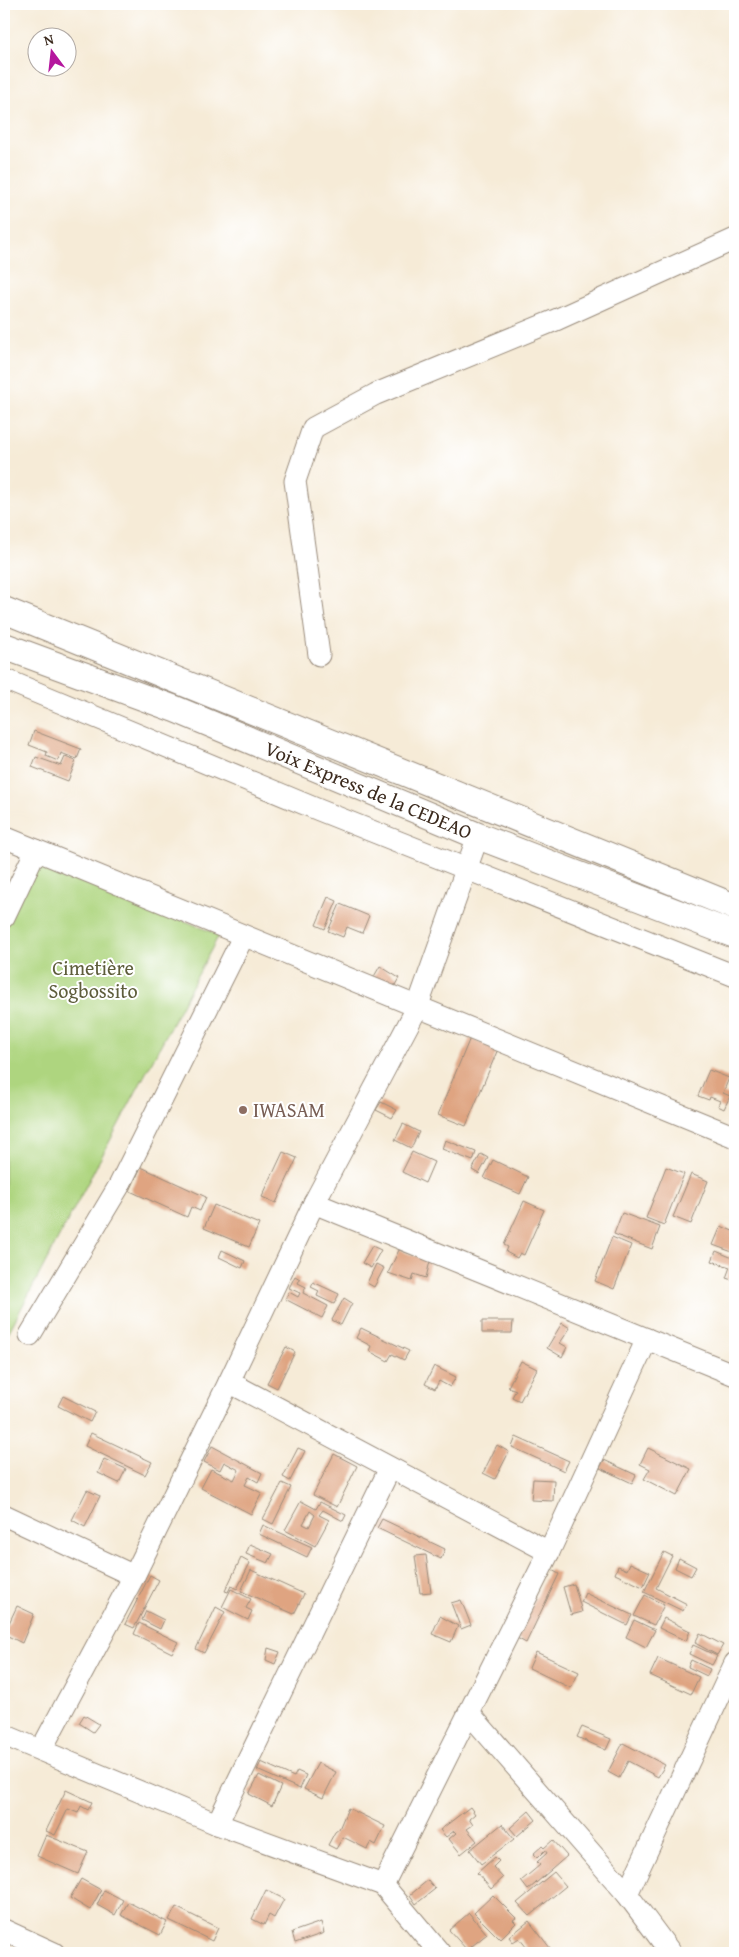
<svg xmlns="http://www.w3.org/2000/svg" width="739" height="1957" viewBox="0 0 739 1957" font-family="'Gentium Book Plus',serif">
	<rect width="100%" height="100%" fill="#fff"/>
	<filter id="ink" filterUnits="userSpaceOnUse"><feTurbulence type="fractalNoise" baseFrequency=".02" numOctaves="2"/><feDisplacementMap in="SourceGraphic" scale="10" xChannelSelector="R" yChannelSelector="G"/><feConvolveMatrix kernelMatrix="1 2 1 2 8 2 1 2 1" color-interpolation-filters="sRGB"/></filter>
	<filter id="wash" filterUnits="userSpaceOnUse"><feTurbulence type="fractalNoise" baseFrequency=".0096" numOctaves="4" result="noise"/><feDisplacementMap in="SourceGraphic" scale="20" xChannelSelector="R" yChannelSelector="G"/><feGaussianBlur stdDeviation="1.12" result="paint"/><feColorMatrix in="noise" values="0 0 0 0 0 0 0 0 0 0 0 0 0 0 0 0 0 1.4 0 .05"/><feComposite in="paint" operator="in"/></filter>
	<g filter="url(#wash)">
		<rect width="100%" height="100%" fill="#f6ebd7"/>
		<!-- green -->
		<path fill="#aed57f" stroke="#74804e" d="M36 859 219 935 5 1339 4 1338V926Z"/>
		<g id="blocks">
			<!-- building -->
			<g fill="#dfa481" fill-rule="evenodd">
				<path d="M34 731 81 749 77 759 61 753 58 761 46 756 47 752 29 745Z"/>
				<path d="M36 757 61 766 65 757 76 761 68 781 32 767Z"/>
				<path d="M328 897 337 901 325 929 316 925Z"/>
				<path d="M340 904 369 916 362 933 347 927 343 937 328 931Z"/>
				<path d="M380 966 399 978 391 992 372 980Z"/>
				<path d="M470 1038 498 1049 466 1126 438 1115Z"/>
				<path d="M709 1070 729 1078 723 1093 730 1096 724 1109 718 1106 720 1101 710 1097 709 1100 698 1096Z"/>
				<path d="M381 1102 397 1110 392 1118 376 1110Z"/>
				<path d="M403 1124 419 1132 411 1148 395 1140Z"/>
				<path d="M445 1140 476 1152 473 1161 442 1149Z"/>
				<path d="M283 1152 297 1158 276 1203 262 1197Z"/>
				<path d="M412 1152 434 1162 425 1183 402 1172Z"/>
				<path d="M481 1154 488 1158 479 1174 472 1170Z"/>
				<path d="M493 1160 528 1177 520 1194 484 1178Z"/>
				<path d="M141 1167 206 1197 200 1211 191 1207 187 1217 130 1191Z"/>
				<path d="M666 1167 684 1174 664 1225 646 1218Z"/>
				<path d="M691 1174 708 1181 691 1224 673 1217Z"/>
				<path d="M524 1201 544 1210 524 1255 520 1253 517 1258 506 1252 508 1247 504 1245Z"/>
				<path d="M214 1205 259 1224 249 1247 204 1228Z"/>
				<path d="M622 1213 660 1227 652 1249 614 1234Z"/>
				<path d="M721 1226 735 1232V1253L713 1245Z"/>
				<path d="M612 1237 631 1245 614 1289 595 1281Z"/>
				<path d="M372 1246 381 1250 371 1268 362 1263Z"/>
				<path d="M222 1250 245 1261 242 1268 219 1257Z"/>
				<path d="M399 1250 430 1261 426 1278 414 1274 412 1281 388 1273Z"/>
				<path d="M716 1251 735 1259V1281L726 1278 730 1267 712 1261Z"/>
				<path d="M376 1264 384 1268 374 1287 367 1283Z"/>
				<path d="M295 1276 300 1279 298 1283 306 1287 303 1293 328 1306 322 1318 285 1299 289 1292 298 1297 300 1293 289 1288Z"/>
				<path d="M313 1282 339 1294 334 1304 317 1296 319 1291 311 1287Z"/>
				<path d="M344 1298 352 1303 341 1325 332 1320Z"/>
				<path d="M482 1321H513L512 1333H482Z"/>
				<path d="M562 1323 570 1328 560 1343 567 1347 562 1357 547 1348Z"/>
				<path d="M361 1328 409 1351 404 1360 392 1354 388 1361 369 1351 371 1346 356 1338Z"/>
				<path d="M286 1347 295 1352 277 1388 267 1383Z"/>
				<path d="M521 1361 537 1369 520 1401 512 1397 516 1390 508 1387Z"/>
				<path d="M434 1366 456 1377 450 1387 439 1381 435 1389 425 1384Z"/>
				<path d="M63 1396 95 1412 90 1422 58 1406Z"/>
				<path d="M91 1433 152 1462 145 1475 85 1446Z"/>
				<path d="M516 1437 569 1461 564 1471 512 1447Z"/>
				<path d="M497 1445 509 1452 495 1479 483 1473Z"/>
				<path d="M212 1446 262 1473 258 1482 249 1477 245 1485 262 1493 251 1514 201 1488 211 1469 234 1480 239 1470 224 1462 220 1470 204 1462Z"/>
				<path d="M298 1448 305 1451 290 1481 283 1477Z"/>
				<path d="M648 1448 691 1469 677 1496 644 1479 650 1469 640 1464Z"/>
				<path d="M334 1454 357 1466 337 1507 313 1495Z"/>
				<path d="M104 1459 126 1469 119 1483 98 1473Z"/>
				<path d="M604 1460 636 1475 632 1483 600 1468Z"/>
				<path d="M533 1479 554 1480 553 1501 531 1500Z"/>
				<path d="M282 1483 291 1487 273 1524 263 1519Z"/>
				<path d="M87 1490 100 1496 85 1527 72 1520Z"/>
				<path d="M301 1501 316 1509 320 1502 346 1515 343 1521 323 1510 319 1515 329 1520 315 1546 285 1530ZM310 1511 315 1515 309 1527 303 1524Z"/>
				<path d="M382 1519 445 1549 441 1559 377 1528Z"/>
				<path d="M263 1525 312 1547 307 1557 259 1534Z"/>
				<path d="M250 1544 273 1554 268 1563 246 1554Z"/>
				<path d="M664 1552 672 1556 656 1588 687 1604 683 1611 644 1592Z"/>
				<path d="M426 1555 431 1592 420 1593 415 1556Z"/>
				<path d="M241 1558 250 1563 237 1589 231 1586 228 1592 225 1591Z"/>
				<path d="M679 1558 696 1567 691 1576 675 1568Z"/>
				<path d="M630 1563 650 1572 643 1587 615 1574 618 1566 627 1570Z"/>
				<path d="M550 1569 559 1574 526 1643 517 1638Z"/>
				<path d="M251 1570 304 1594 294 1614 241 1591Z"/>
				<path d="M150 1575 159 1580 134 1628 125 1624Z"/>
				<path d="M574 1584 582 1612 571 1615 563 1587Z"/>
				<path d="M231 1589 251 1599 246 1608 252 1611 248 1620 222 1607Z"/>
				<path d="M585 1593 632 1615 627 1625 581 1602Z"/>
				<path d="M645 1595 664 1605 654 1625 634 1616Z"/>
				<path d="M461 1600 471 1625 461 1629 451 1603Z"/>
				<path d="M17 1606 34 1614 22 1643 4 1634Z"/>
				<path d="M216 1607 225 1612 204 1653 196 1649Z"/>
				<path d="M146 1611 164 1620 160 1629 142 1620Z"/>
				<path d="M440 1616 458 1626 451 1642 432 1634Z"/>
				<path d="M664 1618 690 1631 686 1641 659 1628Z"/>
				<path d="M634 1620 655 1630 646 1647 626 1637Z"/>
				<path d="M139 1623 178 1642 172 1653 134 1634Z"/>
				<path d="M700 1633 723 1645 717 1655 695 1643Z"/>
				<path d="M693 1645 717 1656 712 1665 689 1654Z"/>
				<path d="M268 1648 280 1652 275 1664 266 1660Z"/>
				<path d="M536 1652 579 1672 571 1688 529 1668Z"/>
				<path d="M658 1658 699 1677 691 1694 650 1675Z"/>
				<path d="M691 1660 710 1669 707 1676 688 1667Z"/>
				<path d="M84 1715 99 1724 93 1732 79 1723Z"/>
				<path d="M582 1727 611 1739 606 1750 577 1737Z"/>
				<path d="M623 1743 665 1765 658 1777 628 1761 619 1778 608 1772Z"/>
				<path d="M261 1762 294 1777 297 1771 306 1775 300 1789 257 1770Z"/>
				<path d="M318 1763 336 1772 323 1798 304 1789Z"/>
				<path d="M259 1775 281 1786 272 1806 249 1794Z"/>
				<path d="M66 1790 92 1802 88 1810 81 1806 78 1813 68 1809 55 1835 46 1831Z"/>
				<path d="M470 1807 475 1814 469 1819 473 1825 467 1829 477 1841 461 1854 449 1839 456 1833 454 1831 446 1837 440 1830Z"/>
				<path d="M348 1808 385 1826 376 1845 371 1842 367 1849 343 1837 336 1849 328 1845 335 1832 339 1829Z"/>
				<path d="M529 1811 536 1820 517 1836 510 1828Z"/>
				<path d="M502 1824 514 1839 481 1864 470 1850Z"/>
				<path d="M46 1835 88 1852 78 1874 37 1856Z"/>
				<path d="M553 1840 567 1856 528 1890 521 1881 540 1865 537 1862 547 1853 545 1850 537 1858 533 1854 542 1846 544 1848Z"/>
				<path d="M495 1857 499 1861 493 1867 503 1878 491 1889 477 1873Z"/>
				<path d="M554 1872 566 1886 529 1916 517 1903Z"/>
				<path d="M81 1879 101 1890 90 1910 70 1898Z"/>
				<path d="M428 1880 435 1889 416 1904 410 1895Z"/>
				<path d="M104 1890 123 1900 115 1915 97 1905Z"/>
				<path d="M266 1890 284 1899 274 1918 269 1915 264 1925 252 1919Z"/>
				<path d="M493 1895 516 1918 513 1920 516 1923 500 1939 474 1913Z"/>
				<path d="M128 1902 167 1922 160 1935 121 1915Z"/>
				<path d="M176 1907 218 1928 212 1941 169 1920Z"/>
				<path d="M469 1913 487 1934 467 1950 449 1930Z"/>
				<path d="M529 1921 554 1953H531L519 1938 513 1942 509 1937Z"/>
				<path d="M321 1922 324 1933 295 1943 292 1932Z"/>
			</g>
		</g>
	</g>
	<g filter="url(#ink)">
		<use href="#blocks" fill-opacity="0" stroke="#988a7a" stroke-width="1"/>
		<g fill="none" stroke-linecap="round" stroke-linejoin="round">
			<!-- minor casing -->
			<g stroke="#988a7a" stroke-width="23">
				<g id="minor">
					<path d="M319 655 295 481 313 428 376 394 558 319 735 239"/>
					<path d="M4 679 319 810 735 976"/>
					<path d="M4 837 735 1137"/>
					<path d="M4 917 36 850"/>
					<path d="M314 1203 735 1375"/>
					<path d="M30 1335 119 1186 243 937"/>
					<path d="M229 1382 549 1552"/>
					<path d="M4 1515 134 1576"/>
					<path d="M469 1713 627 1894"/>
					<path d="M4 1735 217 1824 383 1885 440 1953"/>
					<path d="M41 1750 134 1576 229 1382 314 1203 417 1008 478 836"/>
					<path d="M217 1824 390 1468"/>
					<path d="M383 1885 549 1552 647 1339"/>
					<path d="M4 1930 54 1953"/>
					<path d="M671 1953 627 1894 735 1663"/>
				</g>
			</g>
			<!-- major casing -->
			<g stroke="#988a7a" stroke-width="28">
				<g id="major">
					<path d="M4 610 735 907"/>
					<path id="s1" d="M4 646 175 709 478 836 735 935"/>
				</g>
			</g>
			<!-- minor -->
			<use href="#minor" stroke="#fff" stroke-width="21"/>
			<!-- major -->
			<use href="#major" stroke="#fff" stroke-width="26"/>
		</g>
	</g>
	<!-- markers -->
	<circle fill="#8d6e63" stroke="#fff" stroke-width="2" cx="243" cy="1110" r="5"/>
	<g text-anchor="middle" stroke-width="4" stroke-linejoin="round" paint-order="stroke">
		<!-- street labels -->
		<g font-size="20" fill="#3b2a1e" stroke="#fff">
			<text dy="7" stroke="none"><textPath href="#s1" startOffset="392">Voix Express de la CEDEAO</textPath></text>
		</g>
		<!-- park labels -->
		<g font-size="20" fill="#5e5d3b" stroke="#fff">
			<text x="93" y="975">Cimetière<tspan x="93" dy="23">Sogbossito</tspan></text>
		</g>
		<!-- education labels -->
		<g font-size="20" fill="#785e54" stroke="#fff" text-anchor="start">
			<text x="253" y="1117">IWASAM</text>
		</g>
	</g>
	<!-- margin -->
	<rect width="739" height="1957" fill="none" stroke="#fff" stroke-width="20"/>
	<!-- north arrow -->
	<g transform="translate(52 52) rotate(345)"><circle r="24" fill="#ffffff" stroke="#b1aaa5"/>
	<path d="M0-4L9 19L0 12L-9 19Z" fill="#b5179e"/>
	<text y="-8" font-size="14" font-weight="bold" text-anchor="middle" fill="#3b2a1e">N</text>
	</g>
</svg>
